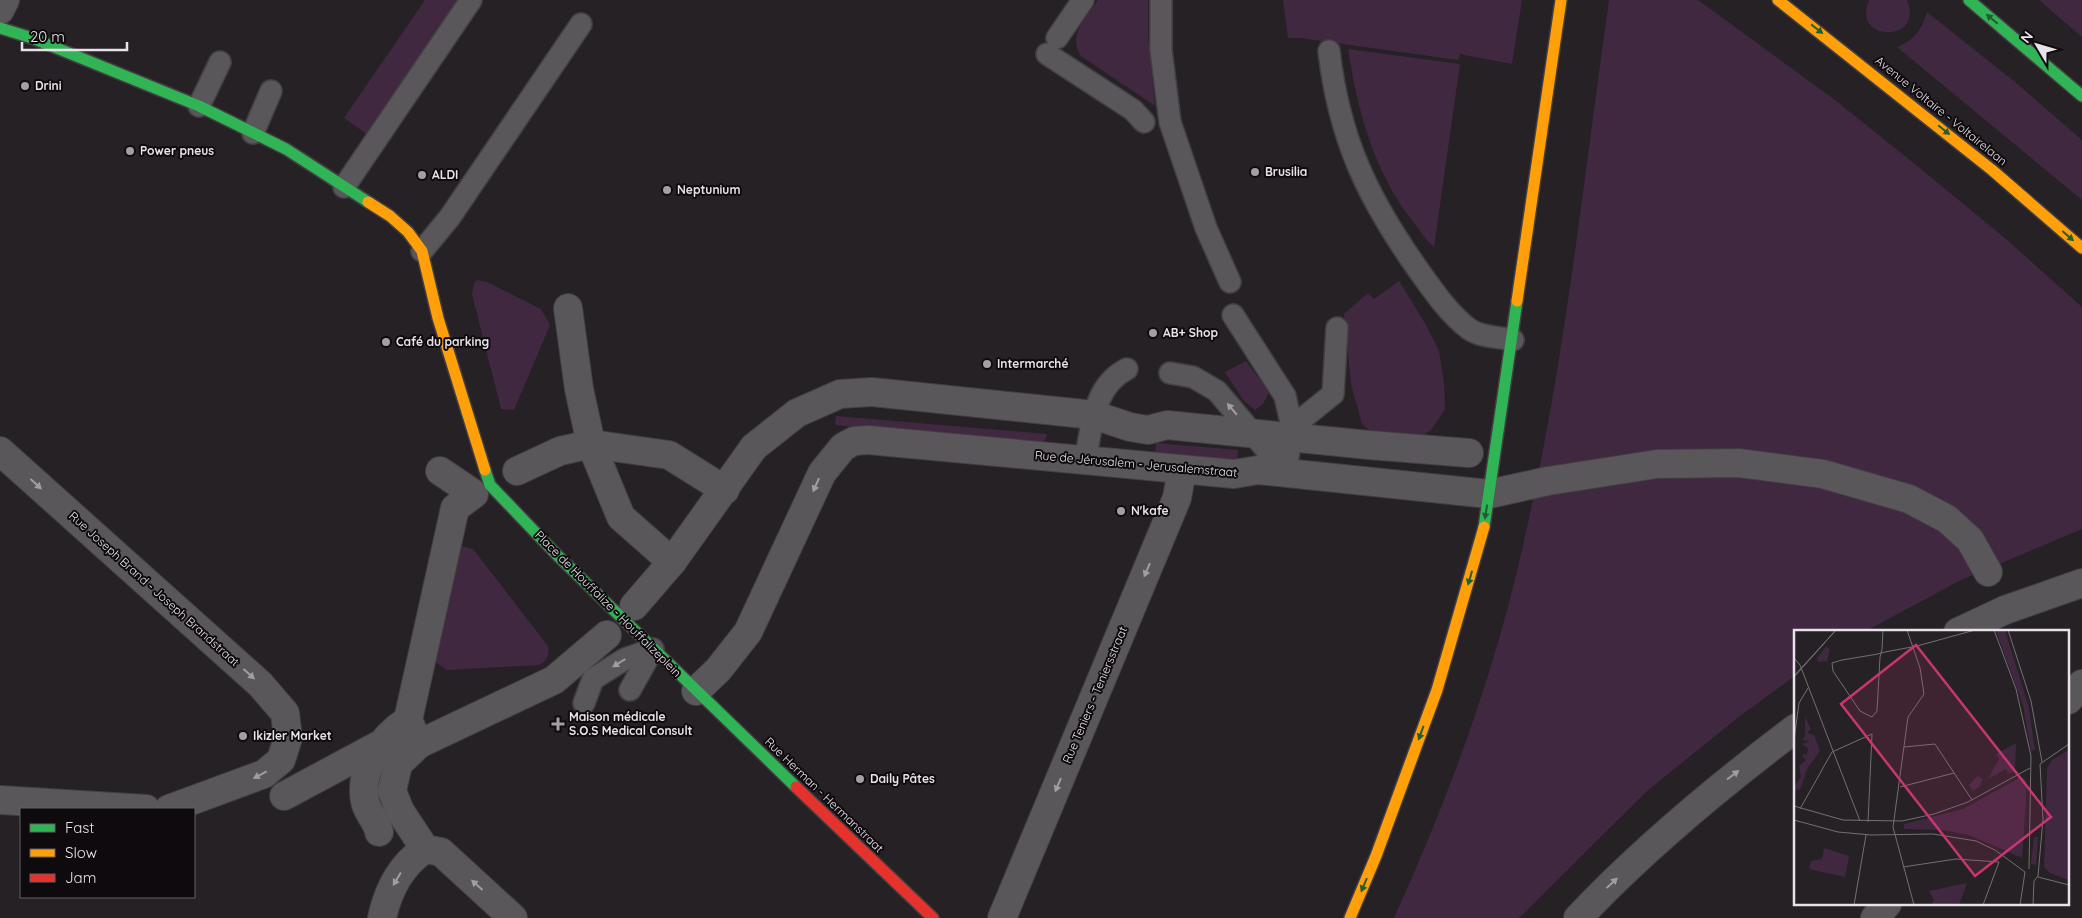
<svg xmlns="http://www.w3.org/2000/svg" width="2082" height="918" viewBox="0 0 2082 918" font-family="Quicksand,sans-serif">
	<rect width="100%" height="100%" fill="#252125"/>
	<!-- green -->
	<g fill="#412841">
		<path d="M425 0H465L371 137 344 118Z"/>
		<path d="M1098 0H1148V36L1155 106 1081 56C1067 35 1087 17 1098 0Z"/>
		<path d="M1283 0H1522L1512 64 1460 54 1458 60 1300 38H1288Z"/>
		<path d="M1609 0H1698L1835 100 1916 165 2006 239 2082 307V529L1961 580 1864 632H1796V675L1740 716 1647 791 1519 918H1394C1439 819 1479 715 1507 610 1560 411 1580 204 1609 0Z"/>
		<path d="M1869 0H1907C1925 44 1850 42 1869 0Z"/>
		<path d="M2039 0H2082V37Z"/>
		<path d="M1927 12 2015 82 2082 140V200L1897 47C1914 40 1922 30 1927 12Z"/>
		<path d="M1348 49 1460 64 1434 247C1426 240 1421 232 1414 223 1374 173 1358 112 1348 49Z"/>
		<path d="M477 280 487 282 541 309 550 325 514 410 501 409 472 294 474 283Z"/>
		<path d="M1399 281 1426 325 1439 351 1444 383 1445 409 1431 430 1413 441 1386 443 1362 424 1351 384 1344 314 1368 293 1374 299Z"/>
		<path d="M1246 361 1269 392 1263 404 1255 410 1243 400 1225 372Z"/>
		<path d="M836 416 1047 434 1046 439 1040 444 835 425Z"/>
		<path d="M1156 443 1238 450 1237 461 1155 454Z"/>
		<path d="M462 546 473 549 548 646C550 655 547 661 539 665L447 670 434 661 457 548Z"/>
	</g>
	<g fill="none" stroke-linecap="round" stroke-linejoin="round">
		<!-- lane casing -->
		<g stroke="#423e42" stroke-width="24">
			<g id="lane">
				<path d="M1161 0V50L1170 122 1206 228 1230 282"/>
				<path d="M1057 38 1083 0"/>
				<path d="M1329 51C1339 138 1367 197 1417 268 1432 289 1448 313 1469 329 1480 337 1499 337 1513 340"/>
				<path d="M1047 54 1133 110 1144 122"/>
				<path d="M199 106 220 62"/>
				<path d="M253 133 271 91"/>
				<path d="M344 187 471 0"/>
				<path d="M422 251 450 217 581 24"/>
				<path d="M1233 315 1285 396 1292 427 1286 473"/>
				<path d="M1170 373 1193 377 1217 391 1286 473"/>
				<path d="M1292 427 1333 394 1337 328"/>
				<path d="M1085 461C1092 427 1093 386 1127 369"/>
				<path d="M584 703 593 679 625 659 653 649 630 690"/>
			</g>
		</g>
		<!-- street casing -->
		<g stroke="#423e42" stroke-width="30">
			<g id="street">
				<path d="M0 10 5 0"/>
				<path d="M568 308 579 389 591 444 621 517 672 562"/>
				<path d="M0 451 260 684 285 713 288 738 281 760 264 774 169 809"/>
				<path d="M517 471 560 451 591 444 669 455 725 490"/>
				<path d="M634 606 672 562 754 447 797 413 840 394 872 392 1094 415 1130 427 1148 430 1167 425 1369 445 1469 453"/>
				<path d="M1958 632 2005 610 2082 583"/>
				<path d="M696 691 718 670 748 632 822 473 843 447 854 441 868 440 1234 474 1258 470 1489 494 1548 481 1657 464 1739 463 1823 474 1909 499 1947 519 1970 540 1988 572"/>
				<path d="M2068 700 2082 684"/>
				<path d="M419 744 408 720 455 508 474 494 440 471"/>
				<path d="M284 796 379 745"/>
				<path d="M0 800 146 809"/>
				<path d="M379 832C377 820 367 813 365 801 359 768 382 737 408 720"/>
				<path d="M382 918C388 890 401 865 425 849"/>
				<path d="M513 918 441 852 425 849 400 811 392 791 398 764 419 744 554 680 607 635"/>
				<path d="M1002 918 1177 498 1182 470"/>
				<path d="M1578 918C1644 848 1719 786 1796 728"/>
				<path d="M1875 918 1887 904"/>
			</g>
		</g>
		<!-- fast casing -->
		<g stroke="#423e42" stroke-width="14">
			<g id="fast">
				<path d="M1969 0 2082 96"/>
				<path d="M0 28 32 38 199 106 286 149 368 202"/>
				<path d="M485 470 490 485 558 556 796 787"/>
				<path d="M1484 527 1517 301"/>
			</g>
		</g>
		<!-- slow casing -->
		<g stroke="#423e42" stroke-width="14">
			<g id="slow">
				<path d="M1778 0 1992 170 2082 248"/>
				<path d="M368 202 390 216 408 232 422 251 438 318 485 470"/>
				<path d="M1517 301 1561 0"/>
				<path d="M1350 918 1376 856 1437 690 1484 527"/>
			</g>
		</g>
		<!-- jam casing -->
		<g stroke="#423e42" stroke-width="14">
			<path id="jam" d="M796 787 933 918"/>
		</g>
		<!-- lane -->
		<use href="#lane" stroke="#5a575a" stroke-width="21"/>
		<!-- street -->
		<use href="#street" stroke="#5a575a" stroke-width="28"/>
		<!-- fast -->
		<use href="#fast" stroke="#30b455" stroke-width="11"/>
		<!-- slow -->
		<use href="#slow" stroke="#ff9f0a" stroke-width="11"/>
		<!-- jam -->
		<use href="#jam" stroke="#e5322d" stroke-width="11"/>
	</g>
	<!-- one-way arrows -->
	<defs><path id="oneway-solid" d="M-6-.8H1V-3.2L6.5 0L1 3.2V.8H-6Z" transform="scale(1.25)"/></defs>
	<g fill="#1f5f32">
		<use href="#oneway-solid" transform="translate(1992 19) rotate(-140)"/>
		<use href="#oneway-solid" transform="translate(1817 29) rotate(38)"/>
		<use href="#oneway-solid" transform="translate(1944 130) rotate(39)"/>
		<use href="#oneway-solid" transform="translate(2068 236) rotate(41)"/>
		<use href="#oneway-solid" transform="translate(1486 512) rotate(99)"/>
		<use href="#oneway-solid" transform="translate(1470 578) rotate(106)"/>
		<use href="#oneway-solid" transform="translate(1421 733) rotate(110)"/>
		<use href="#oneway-solid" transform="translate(1364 885) rotate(113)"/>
	</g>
	<g fill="#a29da2">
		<use href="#oneway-solid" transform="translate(1232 409) rotate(-130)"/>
		<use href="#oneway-solid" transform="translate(36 484) rotate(42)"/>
		<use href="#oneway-solid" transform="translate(816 485) rotate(114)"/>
		<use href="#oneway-solid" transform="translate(1147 570) rotate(113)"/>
		<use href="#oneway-solid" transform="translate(619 663) rotate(148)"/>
		<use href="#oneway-solid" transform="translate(249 674) rotate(42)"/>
		<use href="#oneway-solid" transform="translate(260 775) rotate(152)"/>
		<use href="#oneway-solid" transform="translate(1733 775) rotate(-37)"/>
		<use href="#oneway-solid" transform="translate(1058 785) rotate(113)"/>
		<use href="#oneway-solid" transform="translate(397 879) rotate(121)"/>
		<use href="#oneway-solid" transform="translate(1612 883) rotate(-43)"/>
		<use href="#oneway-solid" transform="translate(477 885) rotate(-138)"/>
	</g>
	<!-- markers -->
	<g fill="#a49fa4" stroke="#0e0a0e" stroke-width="2">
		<circle cx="25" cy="86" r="5"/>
		<circle cx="130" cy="151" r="5"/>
		<circle cx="1255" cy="172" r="5"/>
		<circle cx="422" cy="175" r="5"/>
		<circle cx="667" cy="190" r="5"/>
		<circle cx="1153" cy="333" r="5"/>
		<circle cx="386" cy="342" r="5"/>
		<circle cx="987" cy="364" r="5"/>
		<circle cx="1121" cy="511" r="5"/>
		<path d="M555.5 716.5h5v5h5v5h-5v5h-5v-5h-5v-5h5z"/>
		<circle cx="243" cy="736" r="5"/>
		<circle cx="860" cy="779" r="5"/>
	</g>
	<g text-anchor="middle" stroke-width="4" stroke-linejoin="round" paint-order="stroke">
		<!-- poi labels -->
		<g font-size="12" font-weight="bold" fill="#e9e3e9" stroke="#0e0a0e" text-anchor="start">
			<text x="35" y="90">Drini</text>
			<text x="140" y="155">Power pneus</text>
			<text x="1265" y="176">Brusilia</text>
			<text x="432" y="179">ALDI</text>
			<text x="677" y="194">Neptunium</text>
			<text x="1163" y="337">AB+ Shop</text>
			<text x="396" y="346">Café du parking</text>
			<text x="997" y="368">Intermarché</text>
			<text x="1131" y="515">N'kafe</text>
			<text x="569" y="721">Maison médicale<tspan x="569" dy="14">S.O.S Medical Consult</tspan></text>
			<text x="253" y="740">Ikizler Market</text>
			<text x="870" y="783">Daily Pâtes</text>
		</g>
		<!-- street labels -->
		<g font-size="12" fill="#e9e3e9" stroke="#0e0a0e">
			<text transform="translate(1941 111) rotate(39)" y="4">Avenue Voltaire - Voltairelaan</text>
			<text transform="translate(1136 464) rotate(5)" y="4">Rue de Jérusalem - Jerusalemstraat</text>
			<text transform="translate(154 589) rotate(42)" y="4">Rue Joseph Brand - Joseph Brandstraat</text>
			<text transform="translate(608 604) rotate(45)" y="4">Place de Houffalize - Houffalizeplein</text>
			<text transform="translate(1095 695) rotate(-67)" y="4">Rue Teniers - Teniersstraat</text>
			<text transform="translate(824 795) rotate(44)" y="4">Rue Herman - Hermanstraat</text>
		</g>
	</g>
	<!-- overview -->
	<g transform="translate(1794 630)">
		<rect width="275" height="275" fill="#252125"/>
		<path d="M211 0 235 78 241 120 237 121 229 75 202 1ZM32 17 36 19 33 31 24 32 23 28ZM11 87 17 99 13 103 20 105 26 121 13 139 6 160 2 159 1 166 0 157 7 147 5 136 12 130 9 127V124L13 125 14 118 8 114 16 111 8 110 11 106ZM222 113 221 140 215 144 212 139 194 149 205 129 202 124ZM275 120V250L256 243 250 237 253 138 258 130ZM183 146 189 149 186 156 179 161 175 155ZM227 147 232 150V173L228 228 175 205 148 200 110 199V194L169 179ZM240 207H244L242 235 237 234ZM30 218 55 226 51 247 15 239 17 231 28 229ZM173 253 165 275H137L140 270 135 261Z" fill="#412841"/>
		<path fill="none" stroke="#736f73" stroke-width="1" d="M89 0 88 19 86 27 83 81 78 87 66 81 39 41 38 33 48 30 84 24 87 23 91 22 123 16 181 0M113 0 126 38 130 64 114 87 99 197 120 275M200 0 222 59 237 126 235 239M214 0 237 71 248 132M0 28 6 35 66 191M0 46 42 0M0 47 42 0M0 110 5 73 14 58M110 117 141 114 178 170M106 157 160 143M0 176 49 190 108 191 140 184 174 172 236 138M6 179 38 122 78 104 74 192M0 190 44 202 77 205 139 204 182 211 201 220 231 242 226 275M109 237 162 229 205 232 189 275M244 247 275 255M240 251 244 246 249 189 246 134 275 114M60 275 72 205M239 275 240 251"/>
		<path fill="#c83670" fill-opacity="0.15" stroke="#c83670" stroke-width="2.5" d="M122 15 257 187 181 246 47 74Z"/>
		<rect width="275" height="275" fill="none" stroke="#e9e3e9" stroke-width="2.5"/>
	</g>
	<!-- legend -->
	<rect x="20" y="808" width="175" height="90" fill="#0e0a0e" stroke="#666166"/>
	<rect x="30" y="824" width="25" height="8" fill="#30b455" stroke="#666166"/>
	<text x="65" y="833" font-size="15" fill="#e9e3e9">Fast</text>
	<rect x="30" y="849" width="25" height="8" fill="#ff9f0a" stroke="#666166"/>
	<text x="65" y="858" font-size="15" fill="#e9e3e9">Slow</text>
	<rect x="30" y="874" width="25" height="8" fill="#e5322d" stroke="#666166"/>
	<text x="65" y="883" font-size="15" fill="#e9e3e9">Jam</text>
	<!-- north arrow -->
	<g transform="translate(2037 45) rotate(308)" stroke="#0e0a0e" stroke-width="4" paint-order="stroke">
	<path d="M0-4L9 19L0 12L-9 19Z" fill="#e9e3e9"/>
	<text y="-8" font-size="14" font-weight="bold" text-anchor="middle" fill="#e9e3e9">N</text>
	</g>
	<!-- scale -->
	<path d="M22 42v8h105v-8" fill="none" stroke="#e9e3e9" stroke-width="2.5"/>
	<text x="30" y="42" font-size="15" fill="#e9e3e9" stroke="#0e0a0e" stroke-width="4" paint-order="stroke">20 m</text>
</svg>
